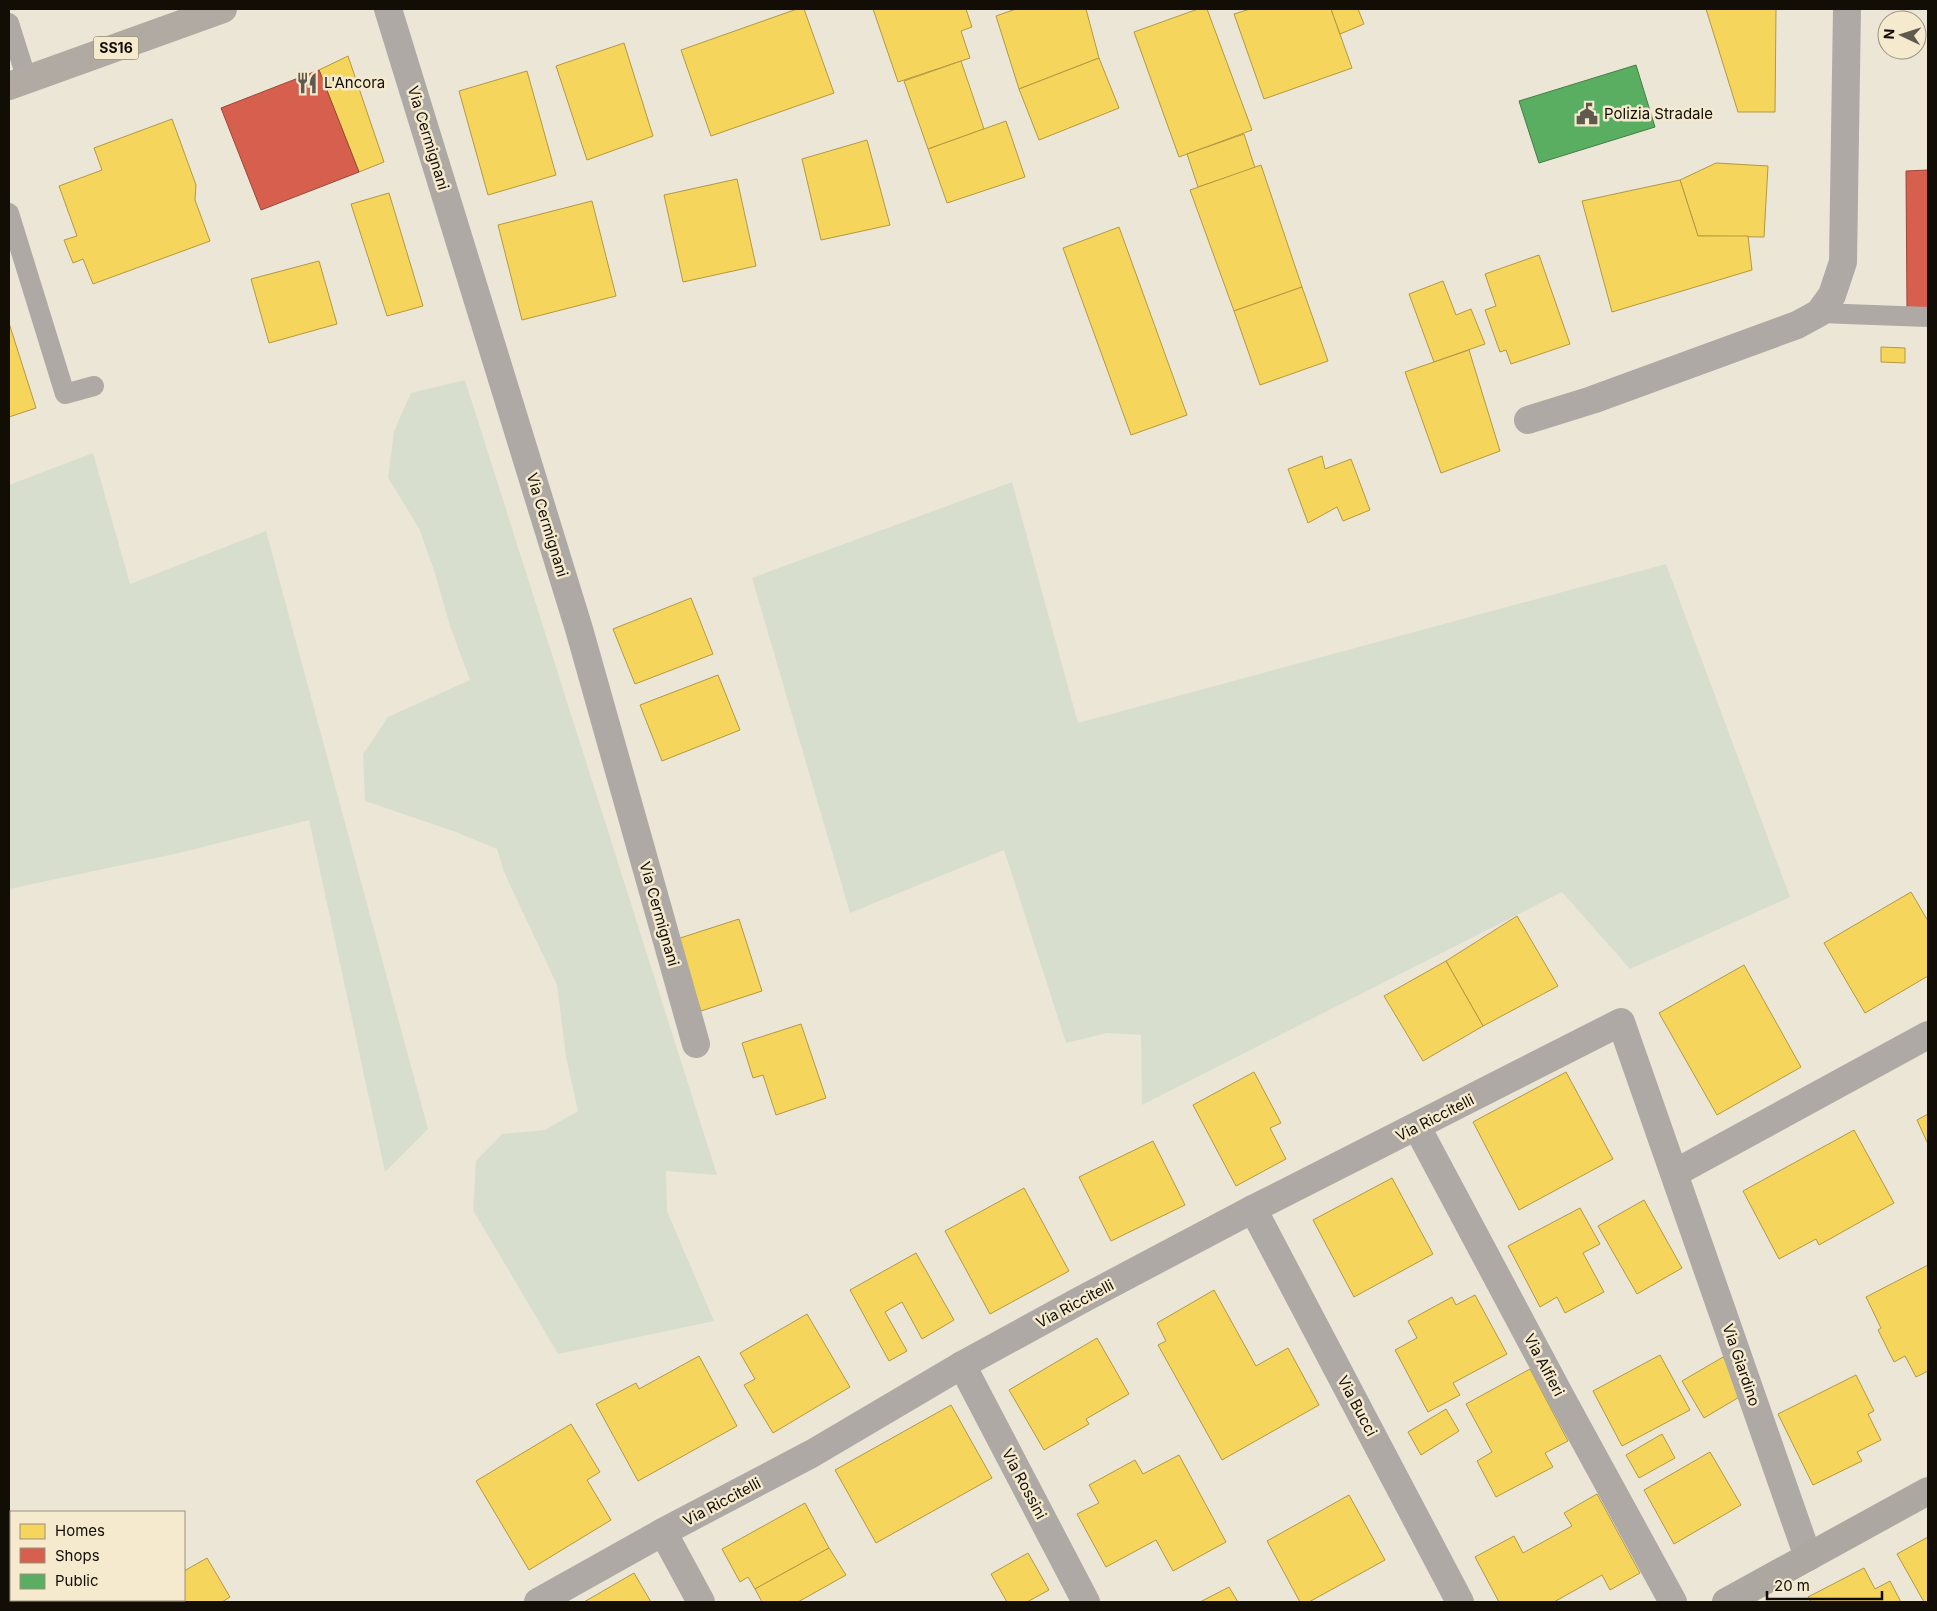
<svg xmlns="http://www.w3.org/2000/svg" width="1937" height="1611" viewBox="0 0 1937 1611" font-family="Inter,sans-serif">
	<rect width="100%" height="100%" fill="#ece6d7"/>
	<!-- green -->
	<g fill="#d8decd">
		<path d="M465 380 717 1175 666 1171 667 1211 714 1321 558 1354 473 1210 476 1161 502 1134 545 1130 578 1111 566 1057 557 985 504 872 497 849 456 832 365 801 363 754 388 717 470 680 450 626 434 570 419 528 388 478 394 431 411 393Z"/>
		<path d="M93 453 130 584 266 531 428 1129 385 1172 309 820 179 853 9 889V485Z"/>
		<path d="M1012 482 1078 723 1666 564 1790 897 1630 969 1562 892 1142 1105 1141 1035 1107 1033 1066 1043 1004 850 850 913 752 578Z"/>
	</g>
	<!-- homes -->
	<g fill="#f6d55c" stroke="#b29942">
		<path d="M797 9H804L834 93 711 136 681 50Z"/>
		<path d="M873 9H966L972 27 961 31 970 58 898 82Z"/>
		<path d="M1016 9H1086L1099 58 1019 89 996 16Z"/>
		<path d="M1198 9H1207L1252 130 1179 157 1134 32Z"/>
		<path d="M1250 9H1331L1352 68 1264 99 1234 14Z"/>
		<path d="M1331 9H1358L1364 24 1340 34Z"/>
		<path d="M1706 9H1776L1775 112H1738Z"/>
		<path d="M624 43 653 136 587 160 556 66Z"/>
		<path d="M348 56 384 162 359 172 319 70Z"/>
		<path d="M1099 58 1119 108 1039 140 1019 89Z"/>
		<path d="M961 61 984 129 928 149 904 81Z"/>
		<path d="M527 71 556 175 488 195 459 91Z"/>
		<path d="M172 119 196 185 195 200 210 241 93 284 83 259 73 263 64 240 77 236 59 186 102 170 94 148Z"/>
		<path d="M1006 121 1025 177 947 203 928 149Z"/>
		<path d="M1244 134 1255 168 1198 187 1187 154Z"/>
		<path d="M867 140 890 225 821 240 802 159Z"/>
		<path d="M1716 163 1768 166 1764 237 1698 236 1680 180Z"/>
		<path d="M1261 165 1302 287 1234 311 1190 190Z"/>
		<path d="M737 179 756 266 683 282 664 195Z"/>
		<path d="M1680 180 1698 236H1748L1752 270 1612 312 1582 201Z"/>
		<path d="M389 193 423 306 387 316 351 204Z"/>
		<path d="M592 201 616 296 522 320 498 225Z"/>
		<path d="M1119 227 1187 415 1131 435 1063 248Z"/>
		<path d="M1539 255 1570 344 1511 364 1506 350 1500 352 1485 310 1496 306 1485 274Z"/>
		<path d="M319 261 337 324 269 343 251 279Z"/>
		<path d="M1443 281 1456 315 1471 309 1485 344 1434 362 1409 294Z"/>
		<path d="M1302 287 1328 361 1260 385 1234 311Z"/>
		<path d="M9 323 36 408 9 417Z"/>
		<path d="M1881 347 1905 348V363L1881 362Z"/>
		<path d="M1469 350 1500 451 1441 473 1405 372Z"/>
		<path d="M1322 456 1325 469 1351 459 1370 510 1343 521 1337 507 1308 523 1288 469Z"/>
		<path d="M691 598 713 654 635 684 613 629Z"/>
		<path d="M718 675 740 730 662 761 640 705Z"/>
		<path d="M1911 892 1928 921V976L1865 1013 1824 943Z"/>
		<path d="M1517 916 1558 986 1483 1026 1446 961Z"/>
		<path d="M739 919 762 991 701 1011 677 939Z"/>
		<path d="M1446 961 1483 1026 1423 1061 1384 996Z"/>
		<path d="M1744 965 1801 1067 1717 1115 1659 1013Z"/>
		<path d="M801 1024 826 1098 776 1115 763 1075 753 1078 742 1043Z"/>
		<path d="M1254 1072 1281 1123 1270 1128 1286 1159 1236 1186 1193 1105Z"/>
		<path d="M1566 1072 1613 1159 1519 1210 1473 1122Z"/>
		<path d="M1928 1114V1144L1917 1120Z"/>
		<path d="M1854 1130 1894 1203 1819 1245 1816 1239 1779 1259 1743 1191Z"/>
		<path d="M1153 1141 1185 1205 1111 1241 1079 1177Z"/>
		<path d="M1392 1178 1433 1254 1354 1297 1313 1220Z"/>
		<path d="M1024 1188 1069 1271 990 1314 945 1231Z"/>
		<path d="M1644 1200 1682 1268 1637 1294 1598 1226Z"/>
		<path d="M1580 1208 1600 1244 1583 1253 1604 1292 1565 1313 1557 1297 1540 1307 1508 1246Z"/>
		<path d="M916 1253 954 1320 922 1339 902 1302 885 1312 907 1351 889 1361 850 1290Z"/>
		<path d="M1928 1265V1371L1916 1377 1905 1356 1894 1362 1878 1330 1881 1328 1866 1297Z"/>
		<path d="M1214 1290 1256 1366 1288 1348 1319 1405 1222 1460 1158 1345 1166 1341 1157 1323Z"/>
		<path d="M1475 1295 1507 1354 1453 1383 1460 1395 1428 1412 1395 1350 1417 1338 1408 1321 1452 1297 1456 1305Z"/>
		<path d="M807 1314 850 1387 773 1433 744 1385 755 1379 740 1353Z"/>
		<path d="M1097 1338 1129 1394 1086 1419 1089 1424 1044 1450 1009 1390Z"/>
		<path d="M1660 1355 1690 1410 1622 1446 1593 1391Z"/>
		<path d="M699 1356 737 1426 638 1481 596 1404 636 1383 639 1389Z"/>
		<path d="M1723 1357 1746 1393 1704 1418 1682 1381Z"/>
		<path d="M1530 1369 1568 1441 1545 1453 1553 1467 1496 1497 1477 1461 1492 1452 1466 1404Z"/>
		<path d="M1856 1375 1874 1411 1868 1414 1881 1440 1857 1452 1862 1461 1813 1485 1778 1414Z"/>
		<path d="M951 1405 992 1478 876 1543 835 1470Z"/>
		<path d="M1446 1409 1459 1431 1421 1455 1408 1432Z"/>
		<path d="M571 1424 600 1472 587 1480 611 1520 529 1570 476 1481Z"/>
		<path d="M1662 1434 1675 1458 1639 1478 1626 1455Z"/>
		<path d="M1710 1452 1741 1505 1674 1544 1644 1490Z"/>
		<path d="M1179 1455 1226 1542 1173 1571 1156 1540 1106 1567 1077 1514 1099 1503 1089 1485 1135 1460 1143 1474Z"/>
		<path d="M1597 1494 1640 1573 1610 1590 1602 1575 1554 1602H1499L1475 1557 1514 1536 1523 1553 1572 1526 1564 1513Z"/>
		<path d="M1349 1495 1385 1560 1309 1602H1300L1267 1541Z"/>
		<path d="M805 1503 829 1548 755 1589 748 1577 740 1582 722 1549Z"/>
		<path d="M1928 1537V1602H1924L1897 1554Z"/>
		<path d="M829 1548 846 1575 798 1602H762L755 1589Z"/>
		<path d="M1028 1553 1049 1590 1027 1602H1007L991 1574Z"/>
		<path d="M207 1558 230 1597 222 1602H130L135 1600H184V1571Z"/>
		<path d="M1864 1568 1875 1589 1890 1581 1901 1602H1811L1808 1597Z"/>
		<path d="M634 1573 651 1602H584Z"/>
		<path d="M1229 1587 1238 1602H1200Z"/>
	</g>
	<!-- shops -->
	<g fill="#d6604d" stroke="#9b4737">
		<path d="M319 70 359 172 261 210 221 108Z"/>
		<path d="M1928 170V309H1907L1906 171Z"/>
	</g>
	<!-- public -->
	<path fill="#5aae61" stroke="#447e45" d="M1636 65 1655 127 1539 163 1519 101Z"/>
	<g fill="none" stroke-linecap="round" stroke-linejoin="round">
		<!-- lane -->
		<g stroke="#aea9a5" stroke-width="20">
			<path d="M9 23 27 80"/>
			<path d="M9 213 65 394 94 386"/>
			<path d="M1819 313 1928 317"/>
		</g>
		<!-- street -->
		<g stroke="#aea9a5" stroke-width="28">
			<path d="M388 9 579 629 696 1044"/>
			<path d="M1528 420 1592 400 1797 325 1819 313 1832 295 1843 262 1847 9"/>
			<path d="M1417 1127 1562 1399 1673 1602"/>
			<path d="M1675 1173 1928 1035"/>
			<path d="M1253 1209 1460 1602"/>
			<path d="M962 1365 1086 1602"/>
			<path d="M663 1532 701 1602"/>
			<path d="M538 1602 663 1532 813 1453 962 1365 1079 1301 1253 1209 1621 1022 1808 1557"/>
		</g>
		<!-- secondary -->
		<path stroke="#ada7a1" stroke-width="28" d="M1726 1602 1928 1491"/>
		<!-- primary -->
		<path stroke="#b0aaa3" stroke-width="28" d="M9 86 223 9"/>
	</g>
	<!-- icons -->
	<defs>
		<g id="restaurant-bare" transform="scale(1.725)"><path d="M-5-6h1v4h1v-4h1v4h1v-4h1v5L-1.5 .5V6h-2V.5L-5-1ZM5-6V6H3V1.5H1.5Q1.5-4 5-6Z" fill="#5e5a4e" stroke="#f5eace" stroke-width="2.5" paint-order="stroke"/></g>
		<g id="civic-bare" transform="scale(1.725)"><path d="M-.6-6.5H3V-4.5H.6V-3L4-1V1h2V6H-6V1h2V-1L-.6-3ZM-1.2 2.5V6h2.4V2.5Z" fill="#5e5a4e" stroke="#f5eace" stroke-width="2.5" paint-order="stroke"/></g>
	</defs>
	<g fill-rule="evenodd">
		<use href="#restaurant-bare" x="307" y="83"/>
		<use href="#civic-bare" x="1587" y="114"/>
	</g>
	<g text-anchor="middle" stroke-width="5" stroke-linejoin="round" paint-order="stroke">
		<!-- shield labels -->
		<rect fill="#f5eace" stroke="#565041" stroke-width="1" x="93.5" y="36.5" width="45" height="23" rx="4"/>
		<g font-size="14" font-weight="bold" fill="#120e05">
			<text x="116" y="53">SS16</text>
		</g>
		<!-- poi labels -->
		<g font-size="15" fill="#120e05" stroke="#f5eace" text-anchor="start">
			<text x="324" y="88">L'Ancora</text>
			<text x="1604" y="119">Polizia Stradale</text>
		</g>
		<!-- street labels -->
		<g font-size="15" fill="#120e05" stroke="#f5eace">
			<text transform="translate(428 138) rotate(73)" y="5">Via Cermignani</text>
			<text transform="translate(547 525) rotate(73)" y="5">Via Cermignani</text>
			<text transform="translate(659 914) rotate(74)" y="5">Via Cermignani</text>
			<text transform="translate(1435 1118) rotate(-27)" y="5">Via Riccitelli</text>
			<text transform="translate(1075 1304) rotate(-28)" y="5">Via Riccitelli</text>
			<text transform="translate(1544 1365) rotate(62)" y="5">Via Alfieri</text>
			<text transform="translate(1741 1365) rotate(71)" y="5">Via Giardino</text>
			<text transform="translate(1357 1406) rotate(62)" y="5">Via Bucci</text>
			<text transform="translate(1024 1484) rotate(62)" y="5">Via Rossini</text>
			<text transform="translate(722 1502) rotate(-28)" y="5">Via Riccitelli</text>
		</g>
	</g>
	<!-- border -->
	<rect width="1937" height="1611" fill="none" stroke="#120e05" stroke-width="20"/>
	<!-- legend -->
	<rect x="10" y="1511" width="175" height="90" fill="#f5eace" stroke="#9a927e"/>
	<rect x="20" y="1524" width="25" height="15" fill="#f6d55c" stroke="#9a927e"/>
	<text x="55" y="1536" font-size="15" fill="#120e05">Homes</text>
	<rect x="20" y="1548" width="25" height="15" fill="#d6604d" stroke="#9a927e"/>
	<text x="55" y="1561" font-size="15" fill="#120e05">Shops</text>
	<rect x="20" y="1574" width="25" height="15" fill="#5aae61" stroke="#9a927e"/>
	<text x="55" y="1586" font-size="15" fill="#120e05">Public</text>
	<!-- north arrow -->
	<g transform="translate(1902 35) rotate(274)"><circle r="24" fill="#f5eace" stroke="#9a927e"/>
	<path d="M0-4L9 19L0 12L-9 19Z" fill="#5e5a4e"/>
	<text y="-8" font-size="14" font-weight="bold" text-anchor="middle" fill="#120e05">N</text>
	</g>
	<!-- scale -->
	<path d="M1767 1591v8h115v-8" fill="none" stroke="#120e05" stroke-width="2.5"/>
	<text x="1774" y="1591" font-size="15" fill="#120e05" stroke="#f5eace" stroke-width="4" paint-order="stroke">20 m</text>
</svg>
